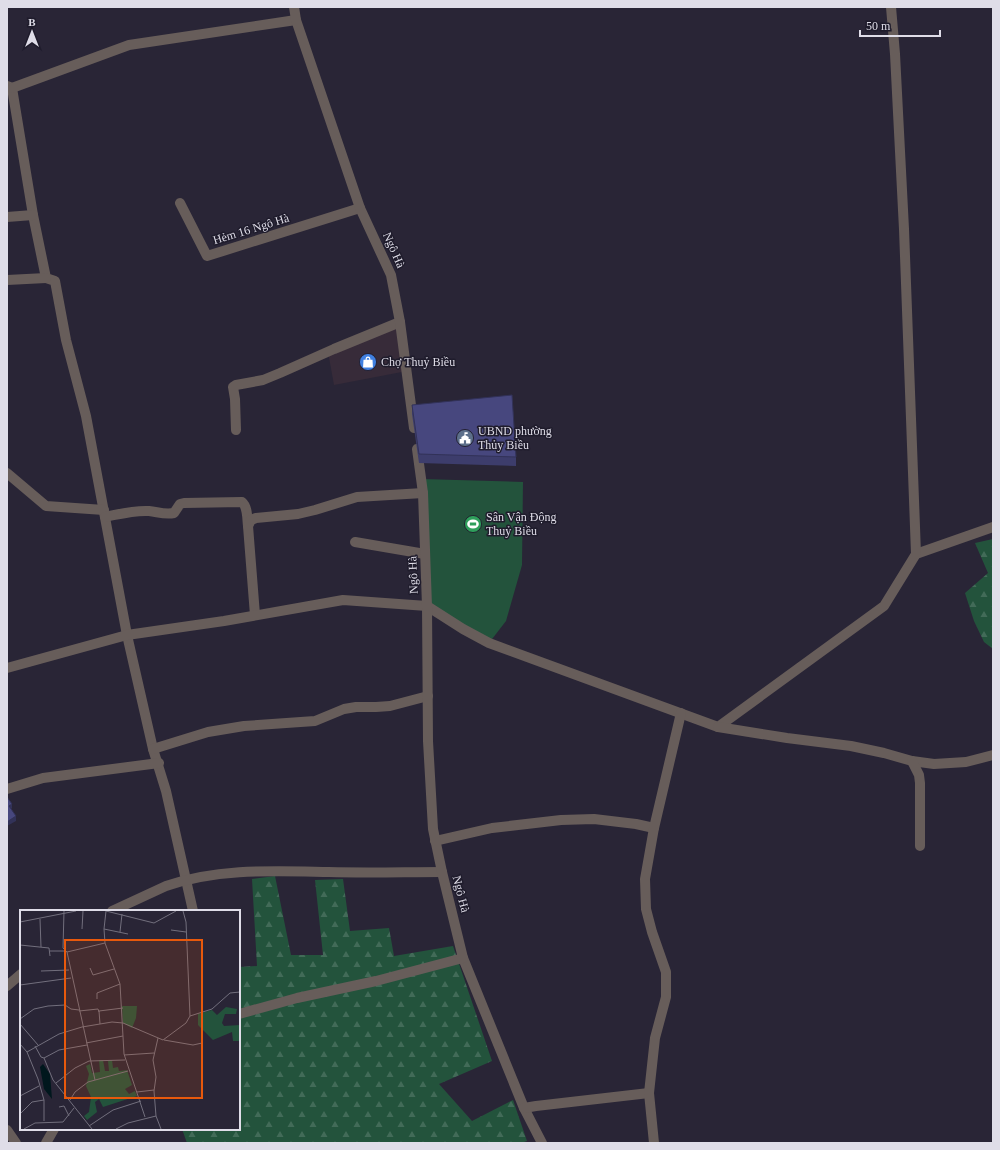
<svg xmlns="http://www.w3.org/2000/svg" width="1000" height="1150" viewBox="0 0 1000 1150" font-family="Georgia,serif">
	<defs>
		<pattern id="forest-firs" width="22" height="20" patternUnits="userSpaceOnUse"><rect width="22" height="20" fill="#23533c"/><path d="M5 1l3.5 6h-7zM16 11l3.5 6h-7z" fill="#426b58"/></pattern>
	</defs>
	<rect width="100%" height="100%" fill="#292536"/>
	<!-- commercial -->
	<path fill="#372b39" d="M400 322 407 371 334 385 328 352Z"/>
	<!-- forest -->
	<g fill="url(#forest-firs)">
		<path d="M993 539V649L984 642 974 621 965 593 988 573 975 543Z"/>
		<path d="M275 876 291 955H323L315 880 343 879 350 931 389 928 394 956 453 946 492 1061 439 1084 472 1121 513 1100 527 1141 521 1143H187L182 1129H239V967L257 966 252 879Z"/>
	</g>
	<!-- park -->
	<path fill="#23533c" d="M421 479 523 482 522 565 506 621 489 643 427 606Z"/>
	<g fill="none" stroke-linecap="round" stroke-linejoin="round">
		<!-- minor -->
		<g stroke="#675d5a" stroke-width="10">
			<path d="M7 86 12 88 33 215 46 278 55 281 66 340 86 416 127 635 153 749 166 791 193 911"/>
			<path d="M12 88 129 45 296 20"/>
			<path d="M180 203 207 256 360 208"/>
			<path d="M7 217 33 215"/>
			<path d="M7 280 46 278"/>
			<path d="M236 430 235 399 233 387 236 385 263 380 280 373 334 349 400 322"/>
			<path d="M7 473 46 506 104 510"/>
			<path d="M105 517C120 514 134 510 149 511 158 512 165 515 174 513L180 504 184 503 242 502C248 507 247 519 248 526"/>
			<path d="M355 542 425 554"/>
			<path d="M916 554 993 527"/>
			<path d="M255 615 248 526 251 520 256 518 298 514 315 510 357 497 423 493"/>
			<path d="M7 668 127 635 224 621 343 600 427 606 463 629 489 643 718 727 884 606 916 554 904 229 895 54 891 7"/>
			<path d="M718 727 787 738 851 746 884 753 912 761 934 764 966 762 993 755"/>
			<path d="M153 749 208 732 244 726 315 721 344 709 356 707H376L390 706 428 696"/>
			<path d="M912 761 919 775 920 783V846"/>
			<path d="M7 789 43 778 159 763"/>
			<path d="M435 841 492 828 561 820 594 819 636 824 654 828"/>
			<path d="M112 911 166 886C218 868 274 871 329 872 367 873 404 872 442 872"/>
			<path d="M463 958 524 1108 542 1143"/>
			<path d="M7 986 21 974"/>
			<path d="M524 1108 536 1106 649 1093"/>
			<path d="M7 1130 16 1143"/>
			<path d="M654 1143 649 1093 655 1038 666 997V972L652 932 646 909 645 879 654 828 681 713"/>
		</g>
		<!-- tertiary -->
		<g stroke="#675d5a" stroke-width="10">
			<path d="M294 7 296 20 360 208 391 275 400 322 414 428"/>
			<path d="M239 1014 297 998 376 981 463 958 442 872 433 829 428 741 427 606 423 493 417 449"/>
			<path d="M46 1143 54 1129"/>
		</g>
	</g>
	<!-- wall -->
	<path fill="#3d3d6c" d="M412 405 516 457V466L419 463 412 414Z"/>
	<!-- shaded-wall -->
	<g fill="#323258">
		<path d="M12 804V808L9 811V806Z"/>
		<path d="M16 816V821L7 826V822Z"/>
	</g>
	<!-- building -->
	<g fill="#47477e" stroke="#323258">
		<path d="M512 395 516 457 419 454 412 405Z"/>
		<path d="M7 797 12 804 9 806 16 816 7 822Z"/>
	</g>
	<!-- icons -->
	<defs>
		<g id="shop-disc" transform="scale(0.9)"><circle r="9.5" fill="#3f7fe0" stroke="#1f1c2c"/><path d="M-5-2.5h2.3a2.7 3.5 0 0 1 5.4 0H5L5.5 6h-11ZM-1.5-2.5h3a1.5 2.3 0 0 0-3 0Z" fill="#fff"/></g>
		<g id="civic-disc" transform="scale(0.9)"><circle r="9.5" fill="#5c6f8a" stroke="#1f1c2c"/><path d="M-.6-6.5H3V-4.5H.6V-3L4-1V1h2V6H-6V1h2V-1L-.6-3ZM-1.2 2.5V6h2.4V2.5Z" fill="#fff"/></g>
		<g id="stadium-disc" transform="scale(0.9)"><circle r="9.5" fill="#2e9e5b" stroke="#1f1c2c"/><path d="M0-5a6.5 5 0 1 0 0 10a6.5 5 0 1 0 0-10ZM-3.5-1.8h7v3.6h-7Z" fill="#fff"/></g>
	</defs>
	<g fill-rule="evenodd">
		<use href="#shop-disc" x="368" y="362"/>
		<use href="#civic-disc" x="465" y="438"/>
		<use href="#stadium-disc" x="473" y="524"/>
	</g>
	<g text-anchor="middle" stroke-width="3" stroke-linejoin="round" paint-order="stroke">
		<!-- street labels -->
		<g font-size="12" fill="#dfdde8" stroke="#1f1c2c">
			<text transform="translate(251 229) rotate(-17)" y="4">Hẻm 16 Ngô Hà</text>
			<text transform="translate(394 250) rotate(66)" y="4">Ngô Hà</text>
			<text transform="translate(413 575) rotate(-92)" y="4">Ngô Hà</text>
			<text transform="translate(461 894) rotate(76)" y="4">Ngô Hà</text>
		</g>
		<!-- poi labels -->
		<g font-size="12" fill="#dfdde8" stroke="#1f1c2c" text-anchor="start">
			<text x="381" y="366">Chợ Thuỷ Biều</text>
			<text x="478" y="435">UBND phường<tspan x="478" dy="14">Thủy Biều</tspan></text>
			<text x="486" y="521">Sân Vận Động<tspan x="486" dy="14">Thuỷ Biều</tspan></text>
		</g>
	</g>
	<!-- overview -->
	<g transform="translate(20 910)">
		<rect width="220" height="220" fill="#292536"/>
		<path d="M206 97 217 99 216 104H205L202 113 204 116 220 115V131H213L212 122 193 130 178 115V104L192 100 197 105ZM79 150H83L85 161H89L88 151 92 150 93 158 98 157 99 161 107 160 112 175 105 179 109 184 115 181 117 186 83 197 79 189 75 192 77 202 67 210 64 206 69 202 71 187 66 176 69 164 66 156 70 154 72 163 80 162Z" fill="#23533c"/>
		<path d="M102 96H117L116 108 112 118 103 113Z" fill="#23533c"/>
		<path d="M23 154 30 164 32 189 24 179 20 157Z" fill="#00171d"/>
		<path fill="none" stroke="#726f7d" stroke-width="1" d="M44 1 43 38 47 42 75 170M86 1 84 19 85 33 100 74 104 144 125 207M86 1 134 13 156 1M20 9 21 37M0 12 56 1M62 19 63 1M84 19 108 24M151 20 166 22M100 22 102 4M0 35 29 38 30 46M30 41H44M47 42 85 33M70 58 73 65 94 59M21 61 49 60M0 75 51 68M77 89V83L100 74M59 101 78 99 79 102M170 106 192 99 210 83 220 82M0 109 14 99 28 96 45 95 51 99 59 100M0 114 18 135M80 114 79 101 103 98M138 128 133 150 136 167 134 181 136 206 141 219M144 130 173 135 182 133M66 133 103 126M0 134 7 142 18 169 24 190V211M15 136 21 147 24 148 39 140 67 135M7 142 39 124 62 117 92 112 103 113 143 130 166 113 170 106 166 12 163 1M104 145 134 143M24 148 33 170 72 219M36 173 55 158 69 151 105 150M117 182 134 180M0 186 19 176M50 190 55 182 68 172 108 161M39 197 44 196 49 206M0 204 12 192 24 190M69 216 93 200 121 191M4 219 15 213 43 212 54 198M96 219 108 213 136 206"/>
		<path fill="#e8590c" fill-opacity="0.15" stroke="#e8590c" stroke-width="2" d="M45 30H182V188H45Z"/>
		<rect width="220" height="220" fill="none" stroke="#dfdde8" stroke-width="2"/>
	</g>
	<!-- border -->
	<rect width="1000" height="1150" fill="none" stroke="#dfdde8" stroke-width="16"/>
	<!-- north arrow -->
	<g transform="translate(32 32)" stroke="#1f1c2c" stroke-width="3" paint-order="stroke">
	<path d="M0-3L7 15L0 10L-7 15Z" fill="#dfdde8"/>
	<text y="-6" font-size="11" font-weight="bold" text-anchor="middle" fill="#dfdde8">B</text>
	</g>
	<!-- scale -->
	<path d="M860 30v6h80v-6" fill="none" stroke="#dfdde8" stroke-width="2"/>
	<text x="866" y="30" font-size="12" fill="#dfdde8" stroke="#1f1c2c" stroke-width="3" paint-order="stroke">50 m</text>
</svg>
